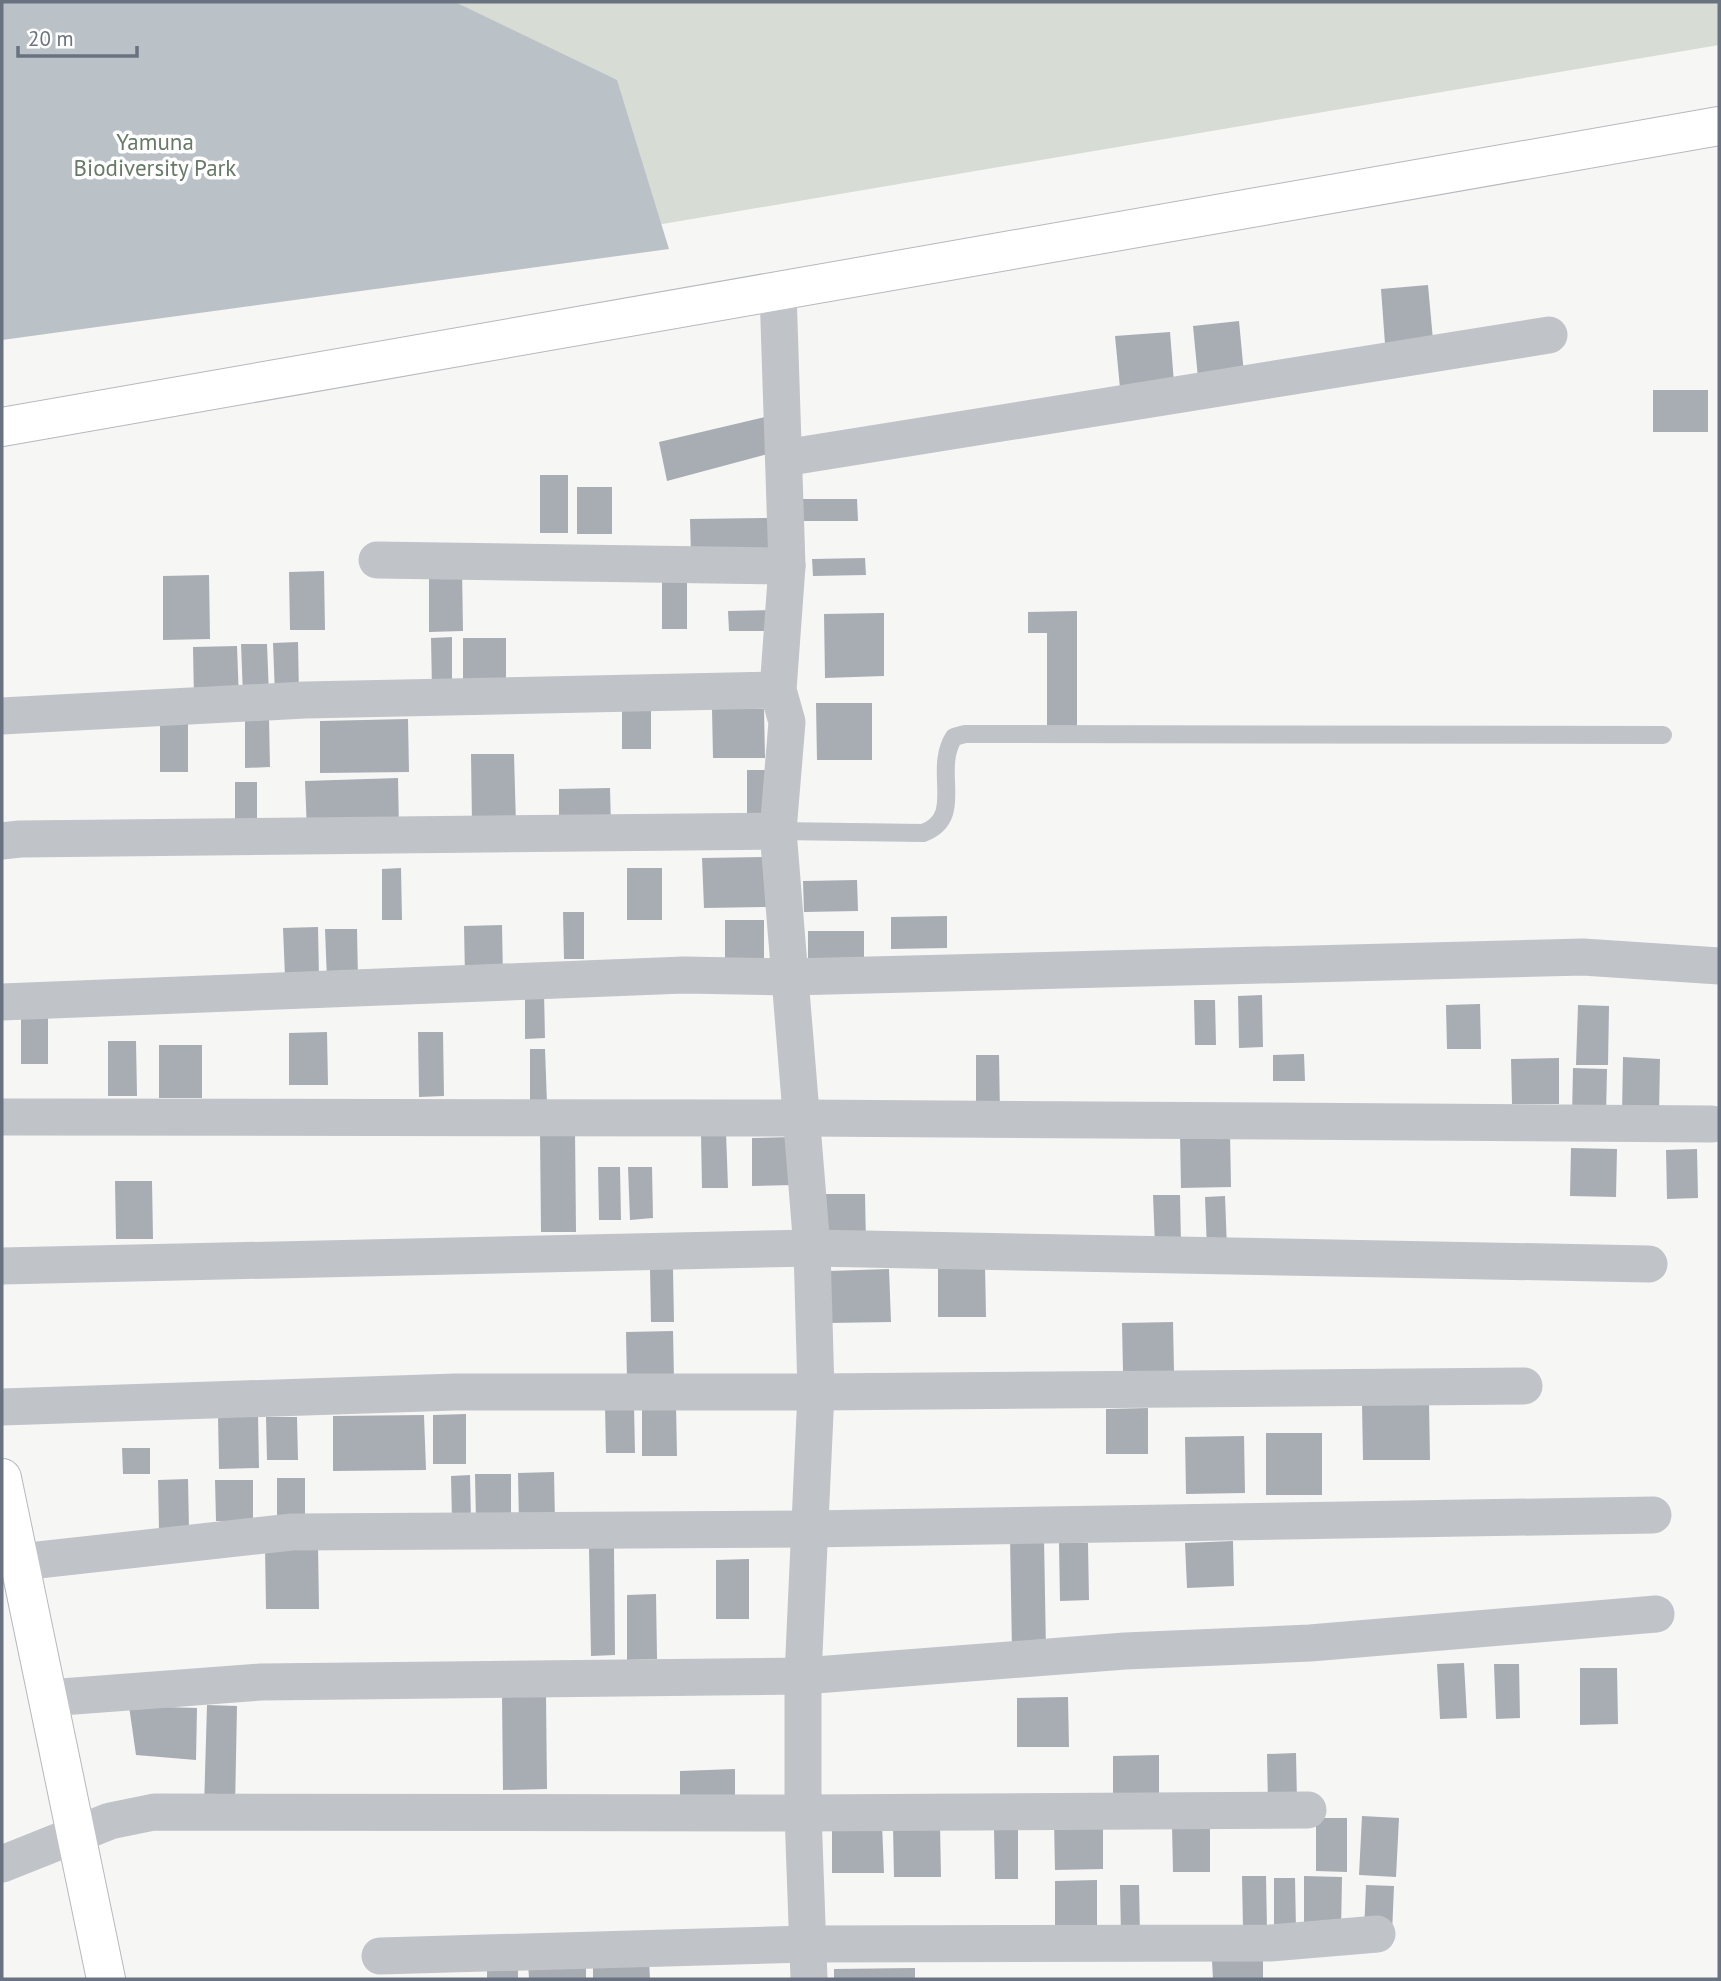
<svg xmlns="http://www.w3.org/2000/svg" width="1721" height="1981" viewBox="0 0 1721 1981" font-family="'PT Sans',sans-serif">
	<rect width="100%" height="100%" fill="#f6f6f4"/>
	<!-- green -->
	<path fill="#d7dcd5" d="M2 2H1719V45L2 336Z"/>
	<!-- water -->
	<path fill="#bbc2c7" d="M2 2H455L617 80 669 249 2 340Z"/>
	<!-- building -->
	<g fill="#a8adb3">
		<path d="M1428 285 1433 340 1385 344 1381 289Z"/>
		<path d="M1239 321 1244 374 1198 378 1193 326Z"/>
		<path d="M1170 332 1174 383 1120 388 1115 336Z"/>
		<rect x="1653" y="390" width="55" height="42"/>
		<path d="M769 416 768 454 667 481 659 442Z"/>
		<rect x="540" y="475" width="28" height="58"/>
		<rect x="577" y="487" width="35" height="47"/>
		<path d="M801 499H857L858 521H801Z"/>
		<path d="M771 518 772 557 691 558 690 519Z"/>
		<path d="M865 558 866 575 813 576 812 559Z"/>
		<path d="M462 568 463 631 429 632V569Z"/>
		<path d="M324 571 325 630H290L289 572Z"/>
		<path d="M209 575 210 639 163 640V576Z"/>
		<rect x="662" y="580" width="25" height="49"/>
		<path d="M781 610V631H729L728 611Z"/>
		<path d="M1077 611V728H1047V633H1028V612Z"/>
		<path d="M884 613V676L825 678 824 614Z"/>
		<path d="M452 637V690H432L431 638Z"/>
		<rect x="463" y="638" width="43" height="53"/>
		<path d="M298 642 299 694 275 695 273 643Z"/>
		<path d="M241 644H267L269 695 243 696Z"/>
		<path d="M237 646 239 699 194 701 193 647Z"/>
		<path d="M816 703H872V760H817Z"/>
		<path d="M712 709H764L765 758H713Z"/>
		<rect x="622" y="710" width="29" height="39"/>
		<path d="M245 718H269L270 767 245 768Z"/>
		<rect x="160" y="719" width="28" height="53"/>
		<path d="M408 719 409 772 320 773V721Z"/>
		<path d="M471 754H514L516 825H472Z"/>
		<rect x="747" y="770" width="27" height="47"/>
		<path d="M398 778 399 829 307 832 305 781Z"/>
		<path d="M235 782H257V825L235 826Z"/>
		<path d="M610 788 611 827H559V789Z"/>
		<path d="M770 857V907L704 908 702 858Z"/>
		<path d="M401 868 402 920H382V869Z"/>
		<rect x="627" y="868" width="35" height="52"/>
		<path d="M857 880 858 911 804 912 803 881Z"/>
		<path d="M563 912H584V959H564Z"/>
		<path d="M947 916V948L891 949V917Z"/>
		<rect x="725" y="920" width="39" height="51"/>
		<path d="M502 925 503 977 465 978 464 926Z"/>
		<path d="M318 927 319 977H285L283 928Z"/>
		<path d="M325 929H357L358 980H327Z"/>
		<rect x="808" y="931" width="56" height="34"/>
		<path d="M525 992H544L545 1038 525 1039Z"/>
		<path d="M1262 995 1263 1047 1239 1048 1238 996Z"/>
		<path d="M1194 1000H1215L1216 1045H1195Z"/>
		<path d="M1480 1004 1481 1049H1447L1446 1005Z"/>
		<path d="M1578 1005 1609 1006 1608 1065H1576Z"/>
		<rect x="21" y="1008" width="27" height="56"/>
		<path d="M327 1032 328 1085H289V1033Z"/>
		<path d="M418 1032H443L444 1096 419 1097Z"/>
		<path d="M108 1041H136L137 1096H108Z"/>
		<rect x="159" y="1045" width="43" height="53"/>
		<path d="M530 1049H545L547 1104H530Z"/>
		<path d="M1304 1054 1305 1081H1273V1055Z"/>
		<path d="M976 1055H999L1000 1113H976Z"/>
		<path d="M1623 1057 1660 1059 1659 1116 1622 1114Z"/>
		<path d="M1559 1058V1104H1512L1511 1059Z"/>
		<path d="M1573 1068 1607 1069 1606 1116H1572Z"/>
		<path d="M575 1131 576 1232H541L540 1132Z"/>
		<path d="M726 1132 728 1188H702L701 1133Z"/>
		<path d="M1230 1132 1231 1187 1181 1188 1180 1133Z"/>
		<path d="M794 1137V1185L752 1186V1138Z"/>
		<path d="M1571 1148 1617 1149 1616 1197 1570 1196Z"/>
		<path d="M1697 1149 1698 1198 1667 1199 1666 1150Z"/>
		<path d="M598 1167H620L621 1220H599Z"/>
		<path d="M628 1167H652L653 1218 630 1220Z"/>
		<path d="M115 1181H152L153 1239H116Z"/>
		<path d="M820 1194H865L866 1246H820Z"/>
		<path d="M1153 1195H1180L1181 1244 1155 1246Z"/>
		<path d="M1225 1196 1227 1249 1207 1250 1205 1197Z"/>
		<path d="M938 1265H985L986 1317H938Z"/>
		<path d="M650 1269H673L674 1322H651Z"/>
		<path d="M889 1269 891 1322 829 1323V1271Z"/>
		<path d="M1173 1322 1174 1372H1123L1122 1323Z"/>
		<path d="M673 1331 674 1379 627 1380 626 1332Z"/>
		<path d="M1429 1402 1430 1460H1363L1362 1403Z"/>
		<path d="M676 1404 677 1456H642V1405Z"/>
		<path d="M605 1405H634L635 1453H606Z"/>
		<path d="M1148 1408V1454H1106V1409Z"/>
		<path d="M466 1414V1464H433V1415Z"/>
		<path d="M258 1415 259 1468 219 1469 218 1416Z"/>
		<path d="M424 1415 426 1470 333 1471V1416Z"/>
		<path d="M266 1417H297L298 1460H267Z"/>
		<rect x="1266" y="1433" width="56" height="62"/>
		<path d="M1244 1436 1245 1493 1186 1494 1185 1437Z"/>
		<path d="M122 1448H150V1474H123Z"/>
		<path d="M554 1472 555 1523H519L518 1473Z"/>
		<path d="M475 1474H511V1521H476Z"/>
		<path d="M470 1475 471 1521H452L451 1476Z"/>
		<rect x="277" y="1478" width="28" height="49"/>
		<path d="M188 1479 189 1529H159L158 1480Z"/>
		<path d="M215 1480H253V1521H216Z"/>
		<path d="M1010 1537H1044L1046 1652H1012Z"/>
		<path d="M1233 1541 1234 1586 1187 1588 1185 1543Z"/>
		<path d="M1059 1543H1088L1089 1600 1060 1601Z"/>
		<path d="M318 1545 319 1609H266L265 1546Z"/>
		<path d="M589 1548H614L615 1655 591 1656Z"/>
		<path d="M749 1559V1619H716V1560Z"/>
		<path d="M656 1594 657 1659 627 1660V1595Z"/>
		<path d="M1464 1663 1467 1718 1440 1719 1437 1664Z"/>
		<path d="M1494 1664H1519L1520 1718 1496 1719Z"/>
		<path d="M1580 1668H1617L1618 1724 1580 1725Z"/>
		<path d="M546 1694 547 1789 503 1790 502 1695Z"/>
		<path d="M1068 1697 1069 1747H1017V1698Z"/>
		<path d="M207 1705 237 1706 235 1809 204 1808Z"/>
		<path d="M129 1706 197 1708 196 1760 136 1755Z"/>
		<path d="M1296 1753 1297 1803 1268 1804 1267 1754Z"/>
		<path d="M1159 1755V1797L1113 1798V1756Z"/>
		<path d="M735 1769V1803L680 1804V1771Z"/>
		<path d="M1362 1816 1399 1818 1396 1877 1359 1875Z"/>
		<path d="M1316 1818H1347V1872L1316 1871Z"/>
		<path d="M1103 1820V1869L1055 1870 1054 1821Z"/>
		<path d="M832 1824H882L884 1873H832Z"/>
		<path d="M940 1825 941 1877H894L893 1826Z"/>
		<path d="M1172 1825H1210V1872H1173Z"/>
		<path d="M994 1829H1018V1879H995Z"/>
		<path d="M1242 1876H1266L1267 1930H1243Z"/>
		<path d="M1304 1876 1342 1877 1341 1932 1304 1931Z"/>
		<path d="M1274 1878H1295L1296 1930 1274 1931Z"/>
		<path d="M1097 1880V1932L1055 1933V1881Z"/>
		<path d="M1120 1885H1139L1140 1936H1121Z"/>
		<path d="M1366 1885 1394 1886 1392 1933 1364 1932Z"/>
		<path d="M593 1961H649L650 1979H593Z"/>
		<path d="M1212 1961H1263V1979H1213Z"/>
		<path d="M518 1962V1979H487V1963Z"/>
		<path d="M586 1962V1979H529L528 1963Z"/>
		<path d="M915 1968V1979H834V1969Z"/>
	</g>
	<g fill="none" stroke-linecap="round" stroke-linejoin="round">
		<!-- secondary casing -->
		<g stroke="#b5b8bd" stroke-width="40">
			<g id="secondary">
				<path d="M2 427 1719 126"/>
				<path d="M2 1478 106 1979"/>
			</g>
		</g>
		<!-- lane -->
		<path stroke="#c0c3c7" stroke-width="18" d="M778 831 923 833C966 817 932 771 954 737L965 734 1663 735"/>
		<!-- street -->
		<g stroke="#c0c3c7" stroke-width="37">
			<path d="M778 291 787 566 778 690 787 722 778 831 812 1248 816 1392 803 1676V1813L809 1979"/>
			<path d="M784 458 1549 335"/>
			<path d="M377 560 787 566"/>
			<path d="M2 716 305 700 778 690"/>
			<path d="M2 841 20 839 778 831"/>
			<path d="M2 1002 684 975 791 977 1583 957 1719 966"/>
			<path d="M2 1117 803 1118 1712 1124"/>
			<path d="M2 1266 812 1248 1649 1264"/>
			<path d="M2 1407 455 1392H816L1524 1386"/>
			<path d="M2 1564 292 1532 809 1529 1653 1515"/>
			<path d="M48 1698 261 1682 803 1676 1125 1651 1310 1643 1656 1614"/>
			<path d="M2 1864 110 1821 154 1812 803 1813 1308 1810"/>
			<path d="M380 1956 806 1944 1270 1943 1377 1934"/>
		</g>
		<!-- secondary -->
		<use href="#secondary" stroke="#fff" stroke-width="38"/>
	</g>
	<g text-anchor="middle" stroke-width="7" stroke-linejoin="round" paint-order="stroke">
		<!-- park labels -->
		<g font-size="23" fill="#677967" stroke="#fff">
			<text x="155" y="150">Yamuna<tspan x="155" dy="26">Biodiversity Park</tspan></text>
		</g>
	</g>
	<!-- border -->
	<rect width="1721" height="1981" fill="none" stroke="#697281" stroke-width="7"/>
	<!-- scale -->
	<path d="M18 46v10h119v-10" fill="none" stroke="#697281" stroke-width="3.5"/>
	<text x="28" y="46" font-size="21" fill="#697281" stroke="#ffffff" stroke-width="5" paint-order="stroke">20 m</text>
</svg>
